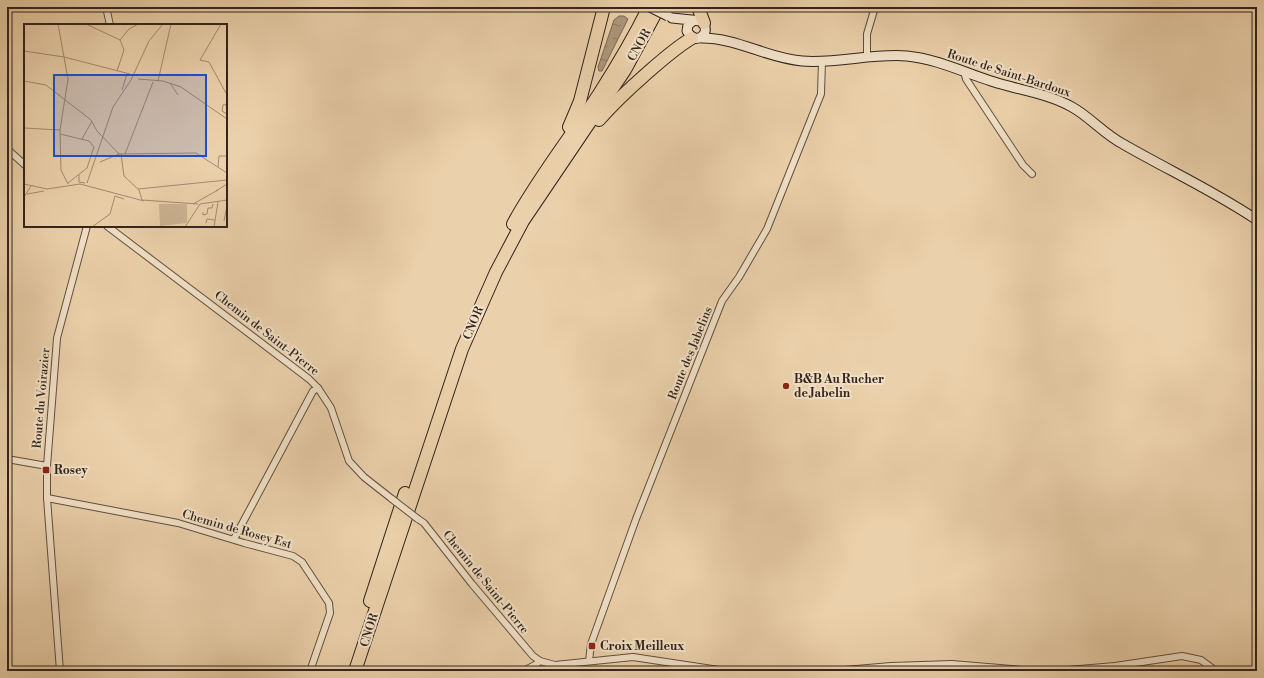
<svg xmlns="http://www.w3.org/2000/svg" width="1264" height="678" viewBox="0 0 1264 678" font-family="'Libre Bodoni',serif">
	<defs>
		<pattern id="water-ripples" width="26" height="14" patternUnits="userSpaceOnUse"><rect width="26" height="14" fill="#ac967a"/><path d="M2 4q2-2 4 0t4 0M15 11q2-2 4 0t4 0" fill="none" stroke="#8d7a63"/></pattern>
	</defs>
	<rect width="100%" height="100%" fill="#ebd1ab"/>
	<filter id="stains"><feTurbulence type="fractalNoise" baseFrequency=".005" numOctaves="4"/><feColorMatrix values="0 0 0 0 .2 0 0 0 0 .09 0 0 0 0 .02 0 0 0 .5 -.17"/></filter>
	<radialGradient id="worn" r=".72"><stop offset=".6" stop-color="#630" stop-opacity="0"/><stop offset="1" stop-color="#630" stop-opacity=".3"/></radialGradient>
	<!-- water -->
	<path fill="url(#water-ripples)" stroke="#7c6854" d="M619 16H624L628 19 602 71H599L598 67 614 20Z"/>
	<g fill="none" stroke-linecap="round" stroke-linejoin="round">
		<!-- street casing -->
		<g stroke="#614f40" stroke-width="8">
			<g id="street">
				<path d="M106 7 110 25"/>
				<path d="M867 56V34L875 7"/>
				<path d="M964 71 966 79 1023 165 1032 174"/>
				<path d="M7 149 25 165"/>
				<path d="M107 226 309 379 318 388 331 408 349 461 364 477 392 499"/>
				<path d="M7 459 47 466"/>
				<path d="M47 498 178 523 244 543 293 556 302 562 329 603 330 613 310 671"/>
				<path d="M418 519 424 523 472 584 533 656 540 661 555 665 633 657 719 670 735 671"/>
				<path d="M234 539 313 391 318 388"/>
				<path d="M589 661 591 644 636 519 722 301 739 277 767 229 821 94 822 61"/>
				<path d="M60 671 47 498V466L57 338 87 226"/>
				<path d="M523 671 535 665 540 661"/>
				<path d="M833 671 891 666 952 664 1035 671"/>
				<path d="M1056 671 1115 666 1182 656 1201 660 1216 671"/>
			</g>
		</g>
		<!-- secondary casing -->
		<g stroke="#33241c" stroke-width="11">
			<g id="secondary">
				<path d="M672 18 701 21C710 29 704 41 692 38L687 31 688 25 693 21"/>
				<path d="M702 38C737 38 767 58 802 61 837 64 872 53 907 56 937 59 963 72 991 81 1018 90 1047 93 1072 107 1090 117 1104 134 1123 144 1168 170 1214 191 1257 220"/>
			</g>
		</g>
		<!-- highway casing -->
		<g stroke="#33241c" stroke-width="14">
			<g id="highway">
				<path d="M698 7 704 23"/>
				<path d="M599 120C613 104 629 89 646 74 661 61 675 48 692 38"/>
				<path d="M569 127 580 101 604 7"/>
				<path d="M513 224C538 178 570 138 599 94 617 66 634 37 649 7"/>
				<path d="M370 601 405 493"/>
				<path d="M355 671 462 349 496 272 523 221 625 70 659 7"/>
			</g>
		</g>
		<!-- street -->
		<use href="#street" stroke="#f2e1c8" stroke-width="6"/>
		<!-- secondary -->
		<use href="#secondary" stroke="#f2e1c8" stroke-width="9"/>
		<!-- highway -->
		<use href="#highway" stroke="#ebd1ab" stroke-width="12"/>
		<!-- street-bridge casing -->
		<g stroke="#614f40" stroke-width="8" stroke-linecap="butt">
			<path id="street-bridge" d="M392 499 418 519"/>
		</g>
		<!-- secondary-bridge casing -->
		<g stroke="#33241c" stroke-width="11" stroke-linecap="butt">
			<path id="secondary-bridge" d="M650 7 668 16"/>
		</g>
		<!-- street-bridge -->
		<use href="#street-bridge" stroke="#f2e1c8" stroke-width="6"/>
		<!-- secondary-bridge -->
		<use href="#secondary-bridge" stroke="#f2e1c8" stroke-width="9"/>
	</g>
	<!-- markers -->
	<g fill="#8f2418" stroke="#f2e1c8" stroke-width="1.5">
		<circle cx="786" cy="386" r="4"/>
		<rect x="42" y="466" width="8" height="8" rx="2"/>
		<rect x="588" y="642" width="8" height="8" rx="2"/>
	</g>
	<g text-anchor="middle" stroke-width="4" stroke-linejoin="round" paint-order="stroke">
		<!-- street labels -->
		<g font-size="12" fill="#33241c" stroke="#f2e1c8">
			<text transform="translate(639 45) rotate(-61)" y="4">CNOR</text>
			<text transform="translate(1009 73) rotate(18)" y="4">Route de Saint-Bardoux</text>
			<text transform="translate(473 323) rotate(-67)" y="4">CNOR</text>
			<text transform="translate(267 333) rotate(38)" y="4">Chemin de Saint-Pierre</text>
			<text transform="translate(690 353) rotate(-68)" y="4">Route des Jabelins</text>
			<text transform="translate(41 398) rotate(-85)" y="4">Route du Voirazier</text>
			<text transform="translate(237 529) rotate(16)" y="4">Chemin de Rosey Est</text>
			<text transform="translate(486 582) rotate(51)" y="4">Chemin de Saint-Pierre</text>
			<text transform="translate(369 630) rotate(-72)" y="4">CNOR</text>
		</g>
		<!-- poi labels -->
		<g font-size="12" font-weight="bold" fill="#33241c" stroke="#f2e1c8" text-anchor="start">
			<text x="794" y="383">B&amp;B Au Rucher<tspan x="794" dy="14">de Jabelin</tspan></text>
			<text x="54" y="474">Rosey</text>
			<text x="600" y="650">Croix Meilleux</text>
		</g>
	</g>
	<!-- overview -->
	<g transform="translate(24 24)">
		<rect width="203" height="203" fill="#ebd1ab"/>
		<path d="M135 180H163V199L136 202Z" fill="#ccb493"/>
		<path fill="none" stroke="#a18c72" stroke-width="1" d="M34 0 44 55 36 106 37 146 44 160M62 0 96 16 100 26 93 47M197 0 176 36 185 38 203 71M96 16 105 5 114 0M0 27 40 33 106 50M114 55 139 57 157 63 203 95M0 57 22 61 67 96 73 107 95 130M134 57 147 0M146 59 154 71M98 66 103 50M203 84 201 80 199 81 198 87 203 90M0 104 36 106M36 110 65 117 70 123 63 144 44 159M58 115 68 97M97 130 100 152 115 166 118 176M101 130 129 58M76 138 95 130 172 129 203 149M194 143 195 132H203M55 151V158L61 159M63 159 89 83 107 56 125 17 139 0M0 160 23 165 56 160 120 177M114 165 203 156M192 167 203 160M3 170 20 167M0 173 7 162M118 176 174 180M169 180 194 166M176 180 203 176M179 188V191L183 190 184 184H188L189 180M200 197 203 182M182 199 183 195 191 196M68 203 86 190 91 172 100 175M161 203 176 180M190 203 194 178"/>
		<path fill="#1d4ed8" fill-opacity="0.15" stroke="#1d4ed8" stroke-width="2" d="M30 51H182V132H30Z"/>
		<rect width="203" height="203" fill="none" stroke="#33241c" stroke-width="2"/>
	</g>
	<!-- margin -->
	<rect width="1264" height="678" fill="none" stroke="#ebd1ab" stroke-width="24"/>
	<rect x="8" y="8" width="1248" height="662" fill="none" stroke="#33241c" stroke-width="2"/>
	<rect x="12" y="12" width="1240" height="654" fill="none" stroke="#33241c"/>
	<rect width="100%" height="100%" filter="url(#stains)"/>
	<rect width="100%" height="100%" fill="url(#worn)"/>
</svg>
